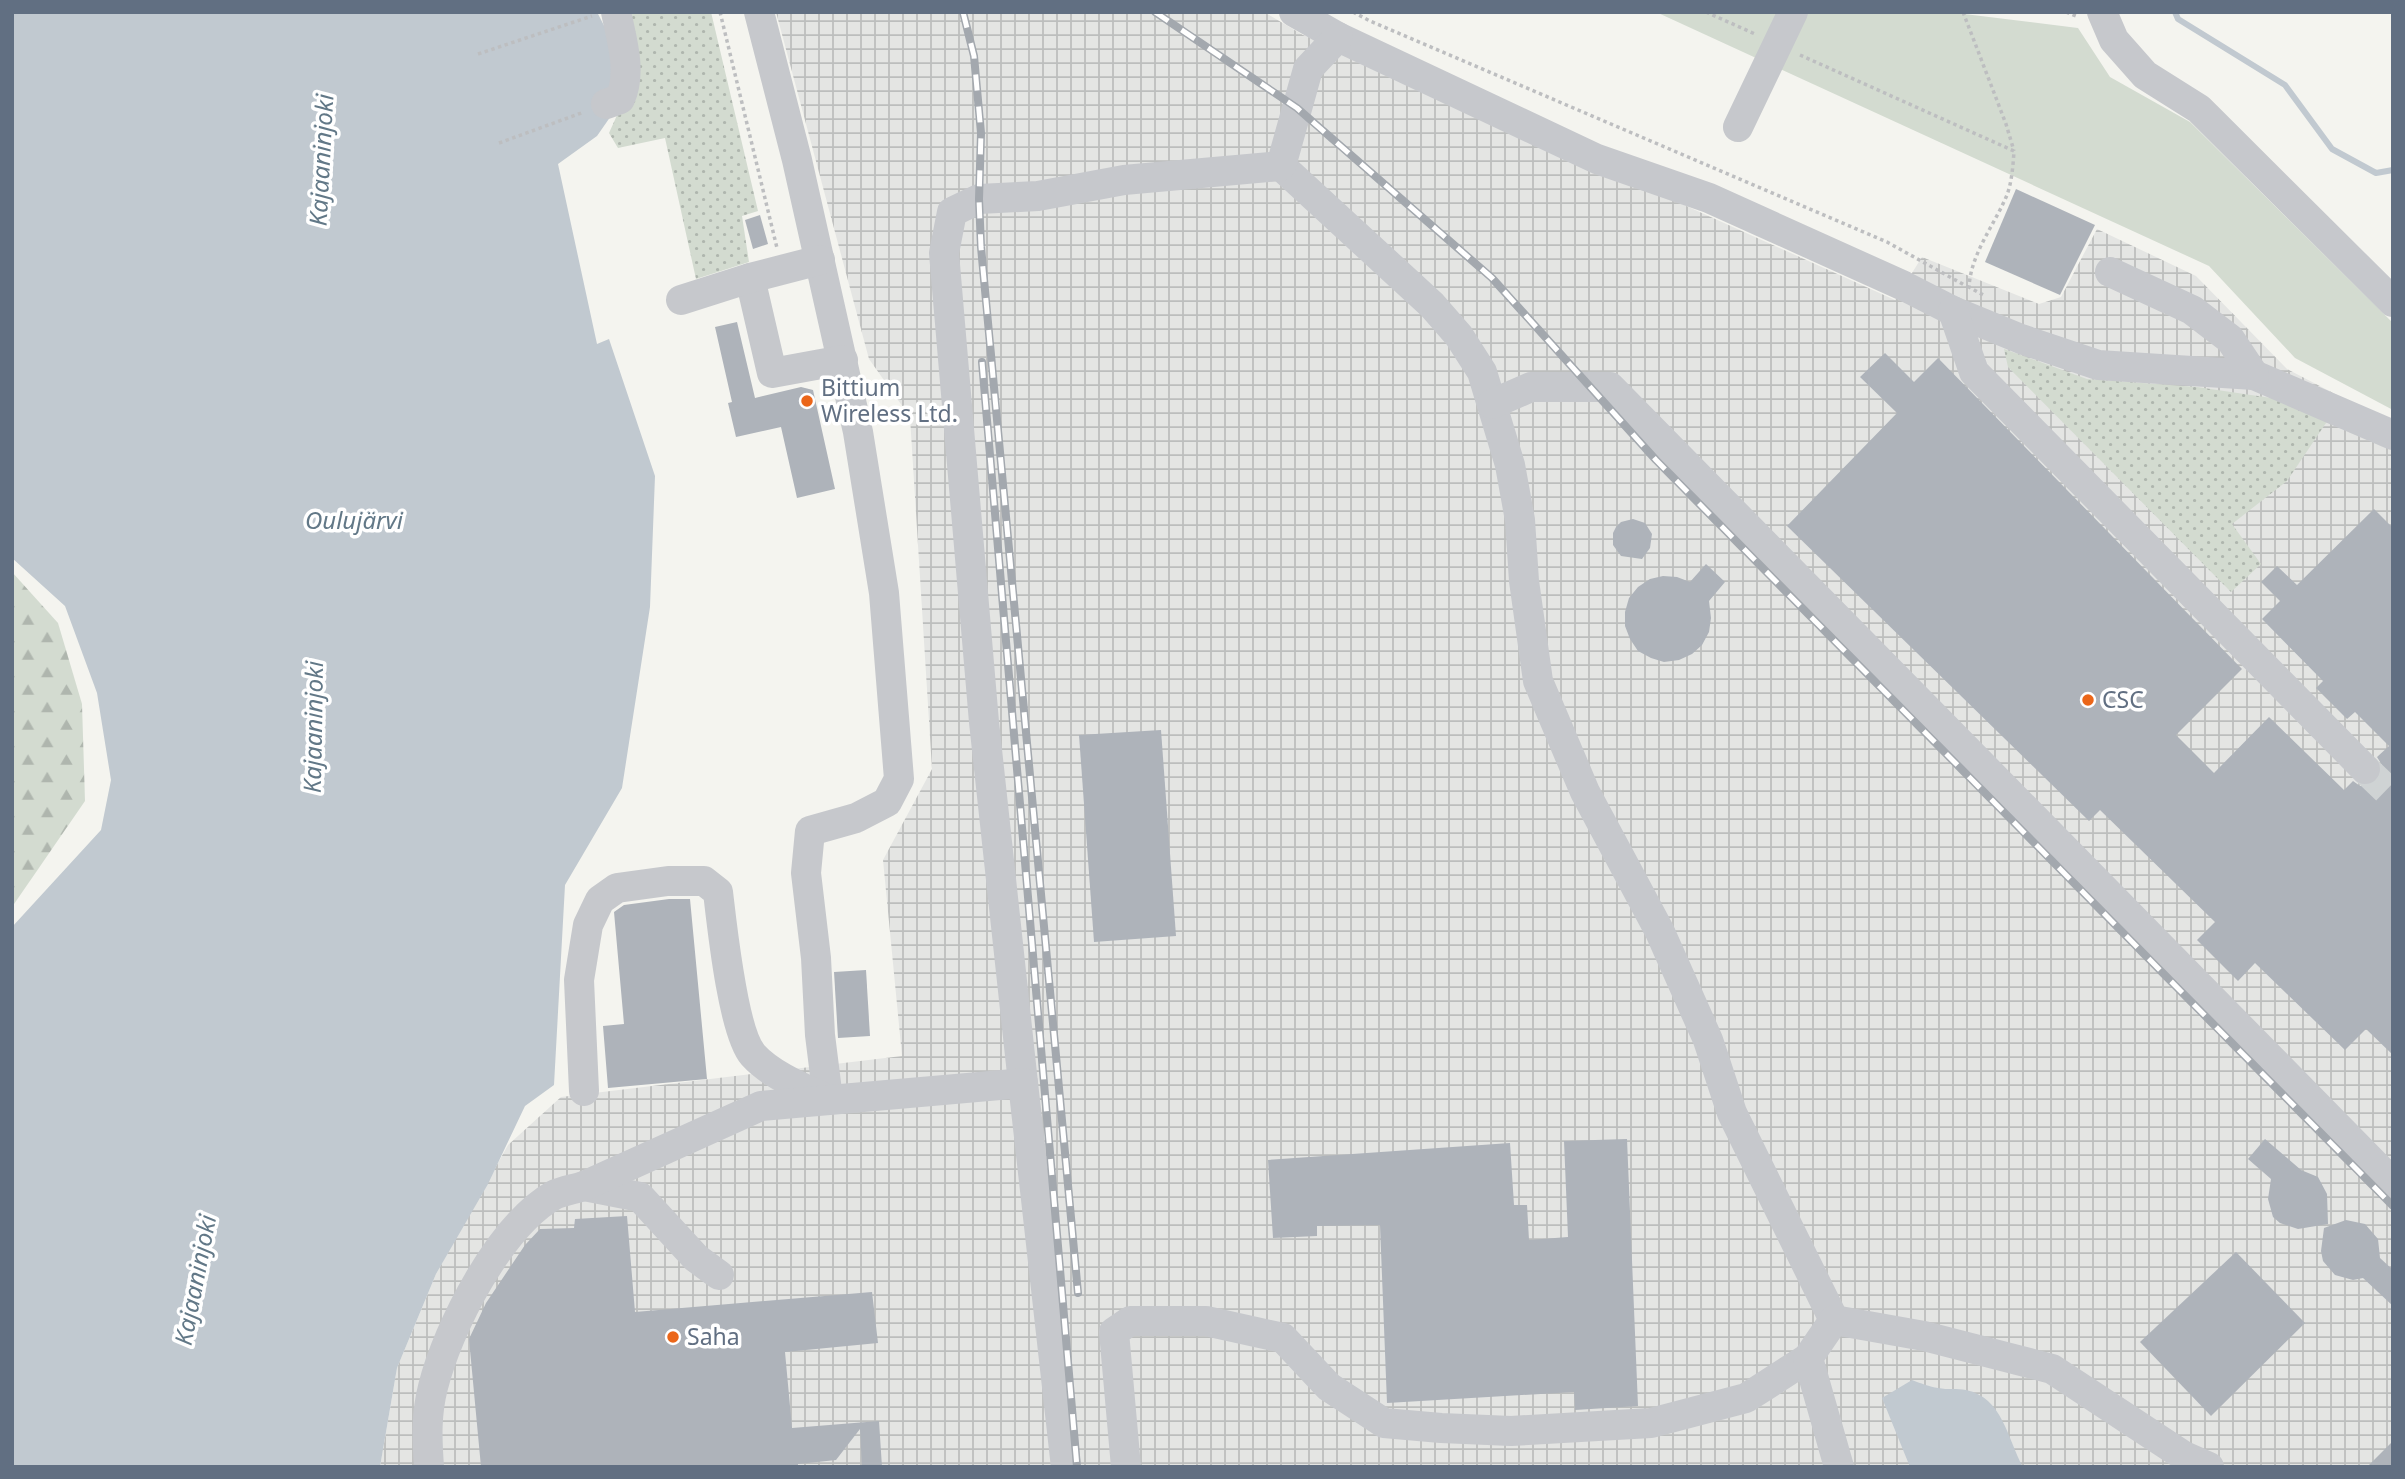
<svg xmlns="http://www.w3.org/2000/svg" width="2405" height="1479" viewBox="0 0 2405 1479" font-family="'Noto Sans',sans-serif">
	<defs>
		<pattern id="industrial-grid" width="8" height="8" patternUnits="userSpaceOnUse" patternTransform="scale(1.75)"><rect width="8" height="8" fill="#e4e5e3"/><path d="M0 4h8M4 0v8" fill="none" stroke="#bcbebd"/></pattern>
		<pattern id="grass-dots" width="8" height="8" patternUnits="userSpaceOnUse" patternTransform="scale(1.75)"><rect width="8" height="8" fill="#d3dbd0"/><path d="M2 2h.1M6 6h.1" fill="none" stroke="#afb6ae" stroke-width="1.8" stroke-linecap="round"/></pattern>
		<pattern id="forest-firs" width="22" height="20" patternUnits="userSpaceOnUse" patternTransform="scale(1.75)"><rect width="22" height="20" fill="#d3dbd0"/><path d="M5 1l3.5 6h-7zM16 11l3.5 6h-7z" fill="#afb6ae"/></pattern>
	</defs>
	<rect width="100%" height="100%" fill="#f4f4ef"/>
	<!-- industrial -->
	<path fill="url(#industrial-grid)" d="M776 12H1264L1303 35 1334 47 1895 300 1922 257 2039 304 2061 297 2097 229 2196 276 2287 369 2393 424V1467H380L397 1368 436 1274 508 1145 561 1097 902 1056 883 860 932 769 910 417 869 359Z"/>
	<!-- grass -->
	<g fill="url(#grass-dots)">
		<path d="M630 12H711L758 211 742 216 749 262 696 279 665 138 618 148 609 133 618 113Z"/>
		<path d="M2004 349 2087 379 2197 387 2278 399 2328 420 2287 481 2232 524 2261 564 2231 592 2008 367Z"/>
	</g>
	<!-- forest -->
	<path fill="url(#forest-firs)" d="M12 572 58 623 82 704 85 801 12 907Z"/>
	<!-- park -->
	<path fill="#d3dbd0" d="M1656 12H1948L2078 28 2110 77 2190 122 2393 323V410L2295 358 2209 266Z"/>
	<!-- water -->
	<g fill="#c1c9d0">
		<path d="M12 12H597L613 43V113L597 136 558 164 597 344 609 339 655 476 650 607 622 788 565 885 554 1085 525 1106 488 1184 436 1274 397 1368 380 1467H12V927L101 830 111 780 97 693 65 606 12 558Z"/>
		<path d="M1912 1380C1920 1383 1930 1387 1938 1388 1948 1390 1957 1388 1966 1390 2003 1398 2007 1438 2023 1467H1910L1882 1398Z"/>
	</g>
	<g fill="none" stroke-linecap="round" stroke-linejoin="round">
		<!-- stream -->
		<path stroke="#c1c9d0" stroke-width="6" d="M2175 12 2178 19 2285 85 2332 149 2376 173 2393 170"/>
	</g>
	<!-- building -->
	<g fill="#aeb3ba">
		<path d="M2016 189 2095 225 2060 295 1985 262Z"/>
		<path d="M760 215 768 244 753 249 745 220Z"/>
		<path d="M737 322 755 398 801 387 813 390 835 489 797 498 781 427 736 437 728 403 732 402 715 327Z"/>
		<path d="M1885 353 1914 382 1938 358 2242 669 2176 735 2214 773 2269 717 2344 790 2353 781 2360 786H2369L2378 781 2382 774V765L2377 757 2389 746 2355 712 2347 719 2316 688 2323 681 2262 619 2280 601 2261 582 2277 566 2297 585 2374 509 2393 528V1055L2366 1029 2345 1050 2255 963 2238 981 2197 940 2215 922 2100 810 2089 821 1787 526 1897 413 1860 377Z"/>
		<path d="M1633 519 1645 523 1652 534 1650 548 1642 559 1621 556 1613 545V533L1616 527 1621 522Z"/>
		<path d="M1706 564 1725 582 1709 601 1711 618 1709 632 1702 645 1692 654 1679 660 1664 662 1651 658 1638 651 1630 639 1625 626V612L1629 598 1638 587 1650 579 1663 576 1677 577 1690 582Z"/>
		<path d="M1161 730 1176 936 1094 942 1079 735Z"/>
		<path d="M669 899H690L707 1079 608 1088 603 1026 624 1024 614 912 624 905Z"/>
		<path d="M866 970 870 1036 838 1038 834 972Z"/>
		<path d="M1627 1139 1638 1406 1575 1410 1574 1392 1387 1403 1380 1225 1317 1226V1236L1273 1238 1268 1160 1510 1143 1514 1205H1527L1529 1240 1568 1237 1564 1141Z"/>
		<path d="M2265 1139 2301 1170 2318 1177 2327 1194 2328 1224 2298 1229 2280 1223 2273 1217 2268 1199 2271 1179 2248 1159Z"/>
		<path d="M627 1216 635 1312 872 1292 878 1343 785 1352 792 1428 879 1421 882 1467H862L860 1429 836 1460 798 1464V1467H481L469 1339 486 1303 525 1245 540 1229 574 1228 575 1219Z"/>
		<path d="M2346 1220 2365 1224 2378 1239 2380 1258 2393 1270V1306L2363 1278 2353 1280 2335 1275 2323 1261 2321 1251 2324 1228Z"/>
		<path d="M2236 1252 2305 1323 2211 1416 2140 1342Z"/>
		<path d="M2393 1441V1467H2367Z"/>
	</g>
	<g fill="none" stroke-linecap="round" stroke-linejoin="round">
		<!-- minor-tunnel -->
		<path stroke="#cfd3d4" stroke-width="30" stroke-dasharray="30 15" stroke-linecap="butt" d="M2365 769 2393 796"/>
		<!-- path -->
		<g stroke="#bdbec0" stroke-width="3.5" stroke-dasharray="3.5 3.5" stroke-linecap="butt">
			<path d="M720 12 777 248"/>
			<path d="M1353 12 1370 21 1887 242 1968 287"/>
			<path d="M1706 12 1755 34"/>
			<path d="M1963 12 2006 124 2014 151"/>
			<path d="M2066 12 2076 16 2079 15"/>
			<path d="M478 54 592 16"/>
			<path d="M1800 55 2014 151C2013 166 2012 181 2007 195 1994 226 1971 253 1969 287L1985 296"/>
			<path d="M499 143 584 112"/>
		</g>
		<!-- minor -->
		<g stroke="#c6c8cc" stroke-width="30">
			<path d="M759 12 797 160 858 432 884 593 899 779 887 802 856 818 810 831 806 873 816 958 820 1035 828 1099"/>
			<path d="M1294 12 1338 37 1597 159 1709 198 1904 286 1953 311 2021 339 2098 365 2254 375 2393 435"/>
			<path d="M2102 12 2114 40 2145 75 2199 109 2393 302"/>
			<path d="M606 104 620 99C632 72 622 41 616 12"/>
			<path d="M1738 127 1793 12"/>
			<path d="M1281 166 1432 305 1459 336 1482 372 1510 465 1520 520 1524 581 1538 681 1585 792 1660 932 1708 1040 1732 1113 1834 1320"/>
			<path d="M2110 272 2192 310 2230 339 2254 375"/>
			<path d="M750 278 772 373 843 360"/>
			<path d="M681 300 750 278 820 260"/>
			<path d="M1953 311 1974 372 2365 769"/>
			<path d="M1492 404 1531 387H1610L2393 1183"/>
			<path d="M1023 1083 984 722 944 253 952 212 979 199 1038 196 1124 180 1281 166 1308 69 1338 37"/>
			<path d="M584 1091 579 980 588 925 600 900 617 888 668 881H704L718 892C722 926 733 1032 753 1055 771 1075 803 1088 827 1099"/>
			<path d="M584 1186 640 1197 696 1258 719 1275"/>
			<path d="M429 1467C427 1439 426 1414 433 1387 448 1327 499 1227 554 1195 562 1191 575 1189 584 1186L761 1106 1023 1083 1066 1467"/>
			<path d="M1126 1467 1114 1332 1130 1321H1206L1283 1338 1329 1387 1384 1423 1441 1428 1511 1431 1651 1423 1746 1398 1808 1358"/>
			<path d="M1839 1467 1808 1358 1834 1320 1924 1336 2052 1369 2184 1456 2209 1467"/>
		</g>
		<!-- rail casing -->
		<g stroke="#a3a8ae" stroke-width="8">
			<g id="rail">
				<path d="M963 12 974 56 981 133 979 199 981 247 1078 1293"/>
				<path d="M1155 12 1297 108 1492 278 1656 460 2393 1206"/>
				<path d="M982 362 1077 1467"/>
			</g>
		</g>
		<!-- rail -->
		<use href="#rail" stroke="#fff" stroke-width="5" stroke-dasharray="16" stroke-linecap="butt"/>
	</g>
	<!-- markers -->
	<g fill="#eb6619" stroke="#fff" stroke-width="2.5">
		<circle cx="807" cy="401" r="7"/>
		<circle cx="2088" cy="700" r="7"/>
		<circle cx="673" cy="1337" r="7"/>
	</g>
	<g text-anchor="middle" stroke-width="7" stroke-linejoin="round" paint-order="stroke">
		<!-- poi labels -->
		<g font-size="23" fill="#616f82" stroke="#fff" text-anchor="start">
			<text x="821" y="396">Bittium<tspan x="821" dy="26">Wireless Ltd.</tspan></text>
			<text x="2102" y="708">CSC</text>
			<text x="687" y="1345">Saha</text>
		</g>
		<!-- water labels -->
		<g font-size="24" font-style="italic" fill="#627887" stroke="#fff">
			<text transform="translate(322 160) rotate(-87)" y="8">Kajaaninjoki</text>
			<text x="354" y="529">Oulujärvi</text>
			<text transform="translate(314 727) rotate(-89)" y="8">Kajaaninjoki</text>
			<text transform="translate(196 1280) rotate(-79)" y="8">Kajaaninjoki</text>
		</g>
	</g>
	<!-- border -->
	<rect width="2405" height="1479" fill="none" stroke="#616f82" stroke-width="28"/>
</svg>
